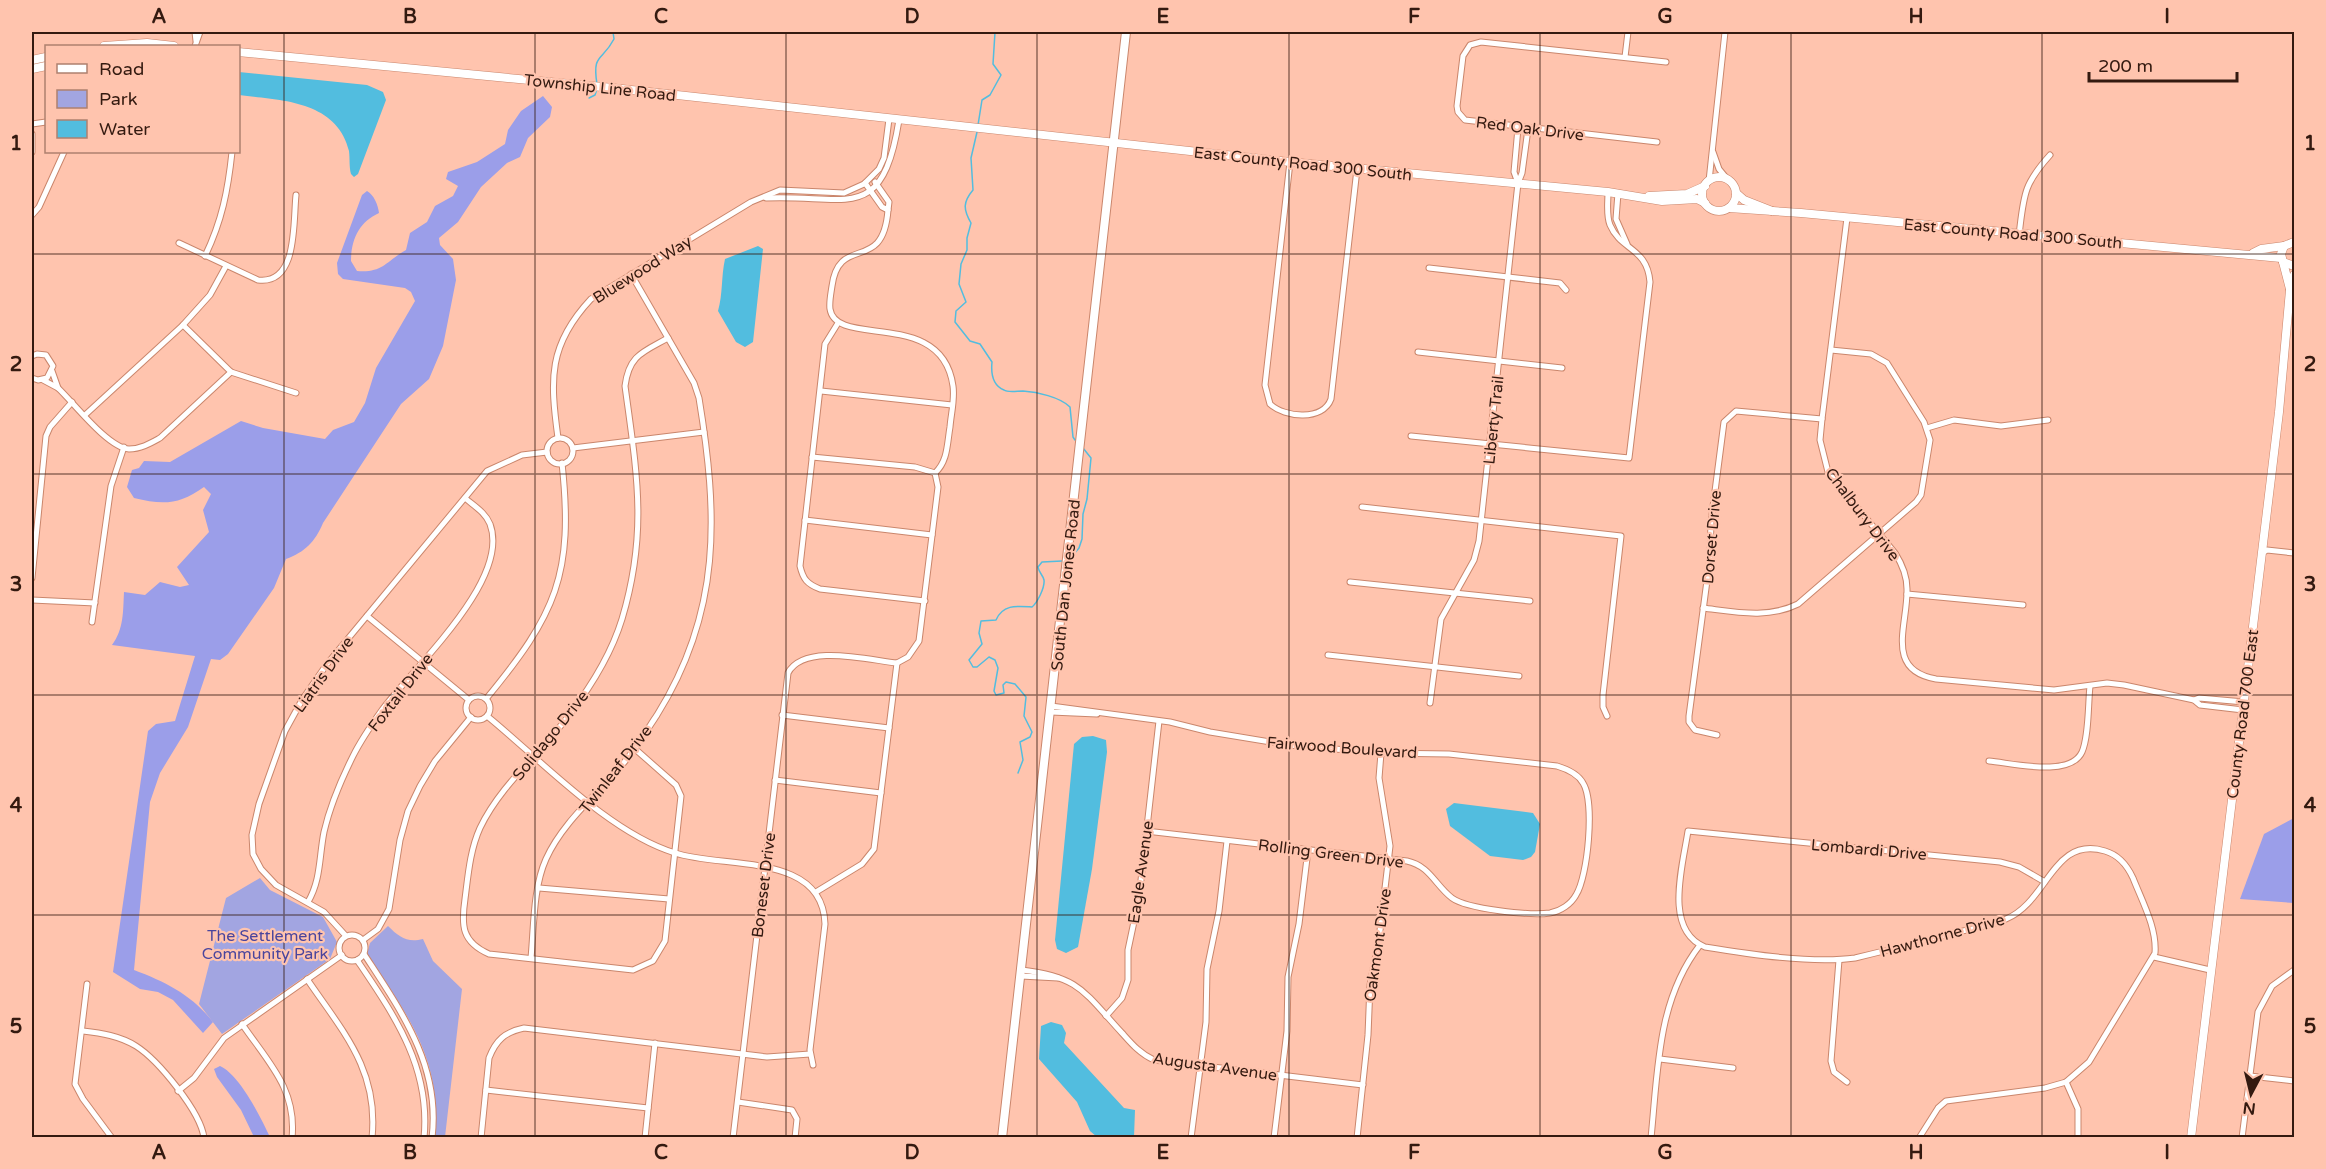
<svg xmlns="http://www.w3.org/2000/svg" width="2326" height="1169" viewBox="0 0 2326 1169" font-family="'Varela Round',sans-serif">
	<rect width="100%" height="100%" fill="#ffc4ae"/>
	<!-- green -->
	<g fill="#a2a5e1">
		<path d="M260 878 270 890 323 917 337 942 330 959 222 1034 199 1004 226 898Z"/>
		<path d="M388 926C399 937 407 943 423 939L433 961 462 989 445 1137H435C442 1059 408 1016 367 954L370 943Z"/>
	</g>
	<!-- forest -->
	<g fill="#9b9ee9">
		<path d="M543 96 552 107 550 117 528 138 520 157 507 163 481 187 458 222 439 238 440 245 453 259 456 280 443 346 429 379 401 404 323 523C315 542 305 552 286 559L274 588 228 654 220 660 211 659 188 727 160 773 150 802 134 970C166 982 192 995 213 1022L203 1033 173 1000 158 992 140 989 113 972 148 731 156 724 175 721 195 656 112 645C124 629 123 611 124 592L145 595 160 582 180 587 189 585 177 567 209 532 203 510 211 494 204 487C179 505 163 505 134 498L127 487 132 470 139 468 144 461 170 462 241 421 263 428 325 439 333 430 354 422 365 403 376 368 415 301 411 292 405 288 343 279 338 274 337 263 362 195 367 191C374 195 378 205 379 213 359 222 351 240 351 261L357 271C383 273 385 262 406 250L410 233 427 222 435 206 453 196 458 186 446 179 448 172 477 162 505 144 508 130 521 111Z"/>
		<path d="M2294 818V903L2240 899 2264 834Z"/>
		<path d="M220 1066C240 1075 261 1118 270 1137H254L241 1110 217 1077 214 1069Z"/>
	</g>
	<!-- water -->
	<g fill="#52bddf">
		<path d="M239 72 367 85 383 92 386 100 358 174 354 177 351 174C349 167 350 159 349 151 337 100 279 100 239 95Z"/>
		<path d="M758 246 763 249 753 342 745 347 736 342 718 311C723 294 721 277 725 259Z"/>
		<path d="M1093 736 1106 740 1107 752 1092 869 1078 947 1066 953 1057 949 1055 940 1074 744 1082 737Z"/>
		<path d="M1454 803 1533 813 1540 824 1535 852 1531 857 1523 860 1490 856 1450 826 1446 809Z"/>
		<path d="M1051 1022 1062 1025 1066 1033 1064 1043 1124 1108 1135 1110 1134 1137H1097L1090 1131 1077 1102 1039 1059 1041 1026Z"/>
	</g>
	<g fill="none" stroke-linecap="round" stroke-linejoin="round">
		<!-- stream -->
		<g stroke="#52bddf" stroke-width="1.5">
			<path d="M597 84C592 53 602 62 614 39L613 32"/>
			<path d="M589 98 595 95 597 89"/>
			<path d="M978 125 982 100 990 95 1001 75 993 64 995 32"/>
			<path d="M977 132 971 158 973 190C963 202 963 209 971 223L967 238V250L961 264 959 284 966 302 956 311 955 322 970 341 980 344 992 362C991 372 992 385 1004 390 1008 393 1017 391 1023 391 1037 392 1060 397 1070 407L1073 437 1075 440"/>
			<path d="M1072 556 1079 548 1082 539 1083 514 1087 499 1091 458 1083 448"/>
			<path d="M1018 773 1023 760 1020 742 1030 737 1032 732 1024 716 1026 697 1015 684 1006 682 1003 685 1004 693 996 695 994 691 998 668 995 660 989 657 977 667H973L969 660 982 644 979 633 981 621 996 620C1003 604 1017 606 1032 607 1037 603 1045 588 1044 580 1043 575 1039 573 1038 567L1042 562 1062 561"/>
		</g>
		<!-- street casing -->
		<g stroke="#ca866c" stroke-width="7">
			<g id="street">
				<path d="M195 32 196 41"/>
				<path d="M195 46 200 32"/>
				<path d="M1625 57 1628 32"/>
				<path d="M32 124 46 122"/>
				<path d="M32 134V152"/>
				<path d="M1657 142 1465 120 1458 112 1457 106 1463 56 1470 45 1481 42 1666 62"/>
				<path d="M1713 152 1719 169 1728 180"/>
				<path d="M1290 162 1265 385 1270 404C1285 418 1323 421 1331 399L1357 169"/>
				<path d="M1709 181 1725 32"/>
				<path d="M865 183 882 207 888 210 889 202 875 182"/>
				<path d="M1518 183 1522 173 1528 129"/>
				<path d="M1618 193 1616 219 1627 244"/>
				<path d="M766 198C847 194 882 226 899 120"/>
				<path d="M888 210C883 275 839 233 832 286 831 293 829 302 830 309 836 349 942 307 953 386 955 399 951 414 950 427 947 444 948 461 935 473"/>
				<path d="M32 215 39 207 64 152"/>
				<path d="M1847 218 1822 419 1820 440 1828 472 1895 553C1902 564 1907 576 1907 589 1908 625 1884 670 1936 679L2054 690 2107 683 2124 685 2194 700 2200 705 2243 710"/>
				<path d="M2019 235C2024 195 2023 185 2050 155"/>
				<path d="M179 243 258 280C298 285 293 223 296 195"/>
				<path d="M205 256C222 221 228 190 232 152"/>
				<path d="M1429 268 1560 283 1566 290"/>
				<path d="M838 323 825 344 800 566C803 579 807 584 820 589L925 601"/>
				<path d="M183 325 231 372 296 393"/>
				<path d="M1418 352 1562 368"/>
				<path d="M32 356 37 354 46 355 53 366 47 378 38 380 32 378"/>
				<path d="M43 380 58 388 52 371"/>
				<path d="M58 388C74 403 108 448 129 449 141 449 151 443 160 438L231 372"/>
				<path d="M821 391 952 405"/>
				<path d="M85 415 183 325 210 295 226 266"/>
				<path d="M1927 428 1954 420 2001 426 2048 420"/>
				<path d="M1411 436 1629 458 1650 282C1647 247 1621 251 1610 225 1606 215 1608 203 1608 192"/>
				<path d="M558 438C550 379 548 345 591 299L751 202 780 190 844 193 864 184 879 169 884 158 889 119"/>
				<circle cx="560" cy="451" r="13"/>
				<path d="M573 448 704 432"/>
				<path d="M812 457 915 467 935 473"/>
				<path d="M1362 507 1621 536 1603 695V707L1607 716"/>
				<path d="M805 520 932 535"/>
				<path d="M2262 553 2267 550 2294 553"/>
				<path d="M32 578 46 436 50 427 72 402"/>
				<path d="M1350 582 1530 601"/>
				<path d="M1907 594 2023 605"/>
				<path d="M32 600 95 603"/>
				<path d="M1703 608C1736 612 1768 619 1798 604L1916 502 1921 495 1930 440 1924 422 1887 363 1871 354 1831 350"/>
				<path d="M367 616 469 700"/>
				<path d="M92 622 111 486 124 447"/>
				<path d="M1328 655 1519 676"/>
				<circle cx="478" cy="708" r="12"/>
				<path d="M486 699C556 614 574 575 562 463"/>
				<path d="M2194 700 2199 698 2244 702"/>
				<path d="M1430 703 1441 619 1474 560 1479 541 1518 183 1514 172 1518 128"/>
				<path d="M1051 706 1170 722 1210 732 1289 745 1381 753 1449 754 1557 766C1567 769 1578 774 1583 783 1595 802 1588 876 1576 895 1571 904 1561 911 1550 913 1531 916 1467 909 1452 898 1435 885 1430 866 1407 861L1146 831"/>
				<path d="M1051 712 1097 714"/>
				<path d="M782 715 889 728"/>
				<path d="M487 716C541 760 609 833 675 853 724 869 823 852 825 924L810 1050 813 1065"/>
				<path d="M1717 735 1695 730 1689 722V716L1710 558 1711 522 1724 422 1736 411 1822 419"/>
				<path d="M634 748 676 785 681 796 665 941 653 961 633 970 489 954C462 942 461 926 465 899 468 876 470 850 480 828 501 784 541 753 570 714 592 685 611 655 622 619 648 532 637 474 625 386 629 355 643 352 668 338"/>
				<path d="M1989 761C2012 763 2070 778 2082 752 2089 736 2088 704 2090 686"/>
				<path d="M775 780 881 793"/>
				<path d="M539 888 669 899"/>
				<path d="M816 892 862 864 874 849 897 663"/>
				<path d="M308 902C321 880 319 857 324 832 330 806 341 780 353 756 361 740 372 724 382 710 413 668 511 580 490 524 485 512 474 506 465 498"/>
				<circle cx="352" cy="948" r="13"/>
				<path d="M346 936 324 912 276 885 261 869 253 854 252 835 259 804 285 731 302 700 327 664 487 471 522 455 547 452"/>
				<path d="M363 940 378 929 389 909 400 840 408 811 420 786 435 761 471 717"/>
				<path d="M364 954C401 1011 441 1066 432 1138"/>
				<path d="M2154 957 2210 970"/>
				<path d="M531 958C534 927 533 888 546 859 563 821 600 792 626 760 637 746 647 730 657 715 722 611 718 514 699 398L694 383 631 274"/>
				<path d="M357 960C394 1015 431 1067 424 1138"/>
				<path d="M1839 960 1831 1061 1834 1072 1847 1082"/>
				<path d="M1022 970C1080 977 1084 992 1122 1033 1131 1043 1140 1054 1154 1060L1363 1085"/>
				<path d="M1021 976 1058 978"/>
				<path d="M307 979C343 1032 379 1070 372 1138"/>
				<path d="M87 984 75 1084 83 1099 112 1138"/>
				<path d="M1106 1016 1122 998 1128 980V950L1139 898 1159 721"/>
				<path d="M242 1024C268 1062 297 1089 292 1138"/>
				<path d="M83 1031C101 1033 120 1036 136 1046 158 1060 201 1112 204 1138"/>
				<path d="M1660 1059 1733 1068"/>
				<path d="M2250 1076 2294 1081"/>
				<path d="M2066 1082 2078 1109V1138"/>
				<path d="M486 1090 648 1108"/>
				<path d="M178 1091 194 1078 224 1038 342 955"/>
				<path d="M738 1102 792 1110 797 1119 795 1138"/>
				<path d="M481 1138 489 1058C496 1040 505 1032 524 1028L767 1057 810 1054"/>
				<path d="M645 1138 655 1043"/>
				<path d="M733 1138 788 673C804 643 868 660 897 663L908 657 919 641 938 487 935 473"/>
				<path d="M1191 1138 1206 1022 1207 969 1219 911 1227 841"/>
				<path d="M1274 1138 1287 1031 1288 977 1299 924 1308 850"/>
				<path d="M1357 1138 1368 1035 1370 985 1379 939 1390 846 1379 778 1381 753"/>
				<path d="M1651 1138C1658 1071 1657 1000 1700 945"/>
				<path d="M1919 1138 1938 1108 1946 1101 2045 1088 2066 1082 2089 1062 2155 953C2157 928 2142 901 2133 878 2127 865 2119 855 2105 851 2053 835 2048 902 2006 919 1990 926 1971 929 1953 933 1921 942 1888 950 1855 958 1812 964 1748 954 1705 947 1663 930 1683 865 1688 831L2000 862 2019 867 2045 882"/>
				<path d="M2242 1138 2258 1012 2272 986 2294 970"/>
			</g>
		</g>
		<!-- secondary casing -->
		<g stroke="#ca866c" stroke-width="9">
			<g id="secondary">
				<path d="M104 46 147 43 174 46"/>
				<path d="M238 52 613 88 1290 162 1608 192 1662 201 1697 199 1705 203"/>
				<path d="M32 60 46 57"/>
				<path d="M32 69 46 66"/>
				<circle cx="1719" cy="194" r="17"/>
				<path d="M1736 193 1744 200 1772 211"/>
				<path d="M1649 196 1687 194 1705 186"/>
				<path d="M1729 208 1801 213 2281 258"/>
				<path d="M2294 242 2284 246 2281 254 2283 262 2294 266"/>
				<path d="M2253 253 2261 249 2284 246"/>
				<path d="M2283 262 2290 289"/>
				<path d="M2191 1138 2279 412 2290 290 2294 275"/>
			</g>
		</g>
		<!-- primary casing -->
		<g stroke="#ca866c" stroke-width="10">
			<path id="primary" d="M1002 1138 1126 32"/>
		</g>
		<!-- street -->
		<use href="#street" stroke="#fff" stroke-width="5"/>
		<!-- secondary -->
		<use href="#secondary" stroke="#fff" stroke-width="8"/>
		<!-- primary -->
		<use href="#primary" stroke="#fff" stroke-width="8"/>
	</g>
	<!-- grid -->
	<path fill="none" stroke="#341a10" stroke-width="1.5" stroke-opacity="0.55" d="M284 32V1138M535 32V1138M786 32V1138M1037 32V1138M1289 32V1138M1540 32V1138M1791 32V1138M2042 32V1138M32 254H2294M32 474H2294M32 695H2294M32 915H2294"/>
	<g text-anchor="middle" stroke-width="4.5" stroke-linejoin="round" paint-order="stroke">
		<!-- street labels -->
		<g font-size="16" fill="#341a10" stroke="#ffc4ae">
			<text transform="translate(600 87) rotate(6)" y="6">Township Line Road</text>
			<text transform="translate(1530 128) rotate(7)" y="6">Red Oak Drive</text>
			<text transform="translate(1303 163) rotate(6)" y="6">East County Road 300 South</text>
			<text transform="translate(2013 233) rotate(5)" y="6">East County Road 300 South</text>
			<text transform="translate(642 269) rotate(-32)" y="6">Bluewood Way</text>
			<text transform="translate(1493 420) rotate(-84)" y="6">Liberty Trail</text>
			<text transform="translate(1863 514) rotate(53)" y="6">Chalbury Drive</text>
			<text transform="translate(1711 537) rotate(-85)" y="6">Dorset Drive</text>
			<text transform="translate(1065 585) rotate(-84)" y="6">South Dan Jones Road</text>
			<text transform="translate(323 674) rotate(-54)" y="6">Liatris Drive</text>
			<text transform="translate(400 692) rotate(-52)" y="6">Foxtail Drive</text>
			<text transform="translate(2242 714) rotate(-83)" y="6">County Road 700 East</text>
			<text transform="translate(550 735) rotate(-51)" y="6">Solidago Drive</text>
			<text transform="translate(1342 747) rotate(4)" y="6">Fairwood Boulevard</text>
			<text transform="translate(615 769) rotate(-52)" y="6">Twinleaf Drive</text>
			<text transform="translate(1869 849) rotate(5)" y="6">Lombardi Drive</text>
			<text transform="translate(1331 853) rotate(7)" y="6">Rolling Green Drive</text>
			<text transform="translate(1140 872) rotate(-82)" y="6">Eagle Avenue</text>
			<text transform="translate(763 885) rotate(-83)" y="6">Boneset Drive</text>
			<text transform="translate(1942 935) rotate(-15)" y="6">Hawthorne Drive</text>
			<text transform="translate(1377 945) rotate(-82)" y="6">Oakmont Drive</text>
			<text transform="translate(1215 1066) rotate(8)" y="6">Augusta Avenue</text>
		</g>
		<!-- park labels -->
		<g font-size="16" fill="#4a459d" stroke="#ffc4ae">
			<text x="265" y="941">The Settlement<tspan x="265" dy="18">Community Park</tspan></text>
		</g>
	</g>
	<!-- border -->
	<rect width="2326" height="1169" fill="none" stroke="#ffc4ae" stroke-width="66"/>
	<!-- legend -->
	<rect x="45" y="45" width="195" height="108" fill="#ffc4ae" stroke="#ae806f" stroke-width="1.5"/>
	<rect x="57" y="64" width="30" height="9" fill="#ffffff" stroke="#ae806f" stroke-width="1.5"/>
	<text x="99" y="75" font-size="18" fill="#341a10">Road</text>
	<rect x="57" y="90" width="30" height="18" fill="#a2a5e1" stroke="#ae806f" stroke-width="1.5"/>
	<text x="99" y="105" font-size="18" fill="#341a10">Park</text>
	<rect x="57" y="120" width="30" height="18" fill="#52bddf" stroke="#ae806f" stroke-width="1.5"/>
	<text x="99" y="135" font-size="18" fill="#341a10">Water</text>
	<!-- north arrow -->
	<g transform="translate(2251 1094) rotate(187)" stroke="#ffc4ae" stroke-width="4.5" paint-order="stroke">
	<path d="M0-4.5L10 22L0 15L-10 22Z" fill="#341a10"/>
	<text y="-9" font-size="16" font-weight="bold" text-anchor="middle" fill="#341a10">N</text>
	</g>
	<!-- scale -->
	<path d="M2089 72v9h148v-9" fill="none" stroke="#341a10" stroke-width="3"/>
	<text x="2098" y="72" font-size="18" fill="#341a10" stroke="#ffc4ae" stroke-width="4.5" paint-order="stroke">200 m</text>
	<rect x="33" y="33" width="2260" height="1103" fill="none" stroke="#341a10" stroke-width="2"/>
	<g font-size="20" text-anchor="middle" font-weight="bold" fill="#341a10">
		<text x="159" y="23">A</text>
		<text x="410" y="23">B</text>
		<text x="661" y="23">C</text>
		<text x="912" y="23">D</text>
		<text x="1163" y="23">E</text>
		<text x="1414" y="23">F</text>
		<text x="1665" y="23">G</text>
		<text x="1916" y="23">H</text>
		<text x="2167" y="23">I</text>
		<text x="16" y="150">1</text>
		<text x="2310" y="150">1</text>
		<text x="16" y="371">2</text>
		<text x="2310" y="371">2</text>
		<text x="16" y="591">3</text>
		<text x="2310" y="591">3</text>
		<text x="16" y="812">4</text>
		<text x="2310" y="812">4</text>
		<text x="16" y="1033">5</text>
		<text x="2310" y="1033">5</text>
		<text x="159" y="1159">A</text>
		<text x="410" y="1159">B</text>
		<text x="661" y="1159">C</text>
		<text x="912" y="1159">D</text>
		<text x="1163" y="1159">E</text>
		<text x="1414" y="1159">F</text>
		<text x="1665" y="1159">G</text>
		<text x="1916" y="1159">H</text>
		<text x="2167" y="1159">I</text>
	</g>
</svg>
